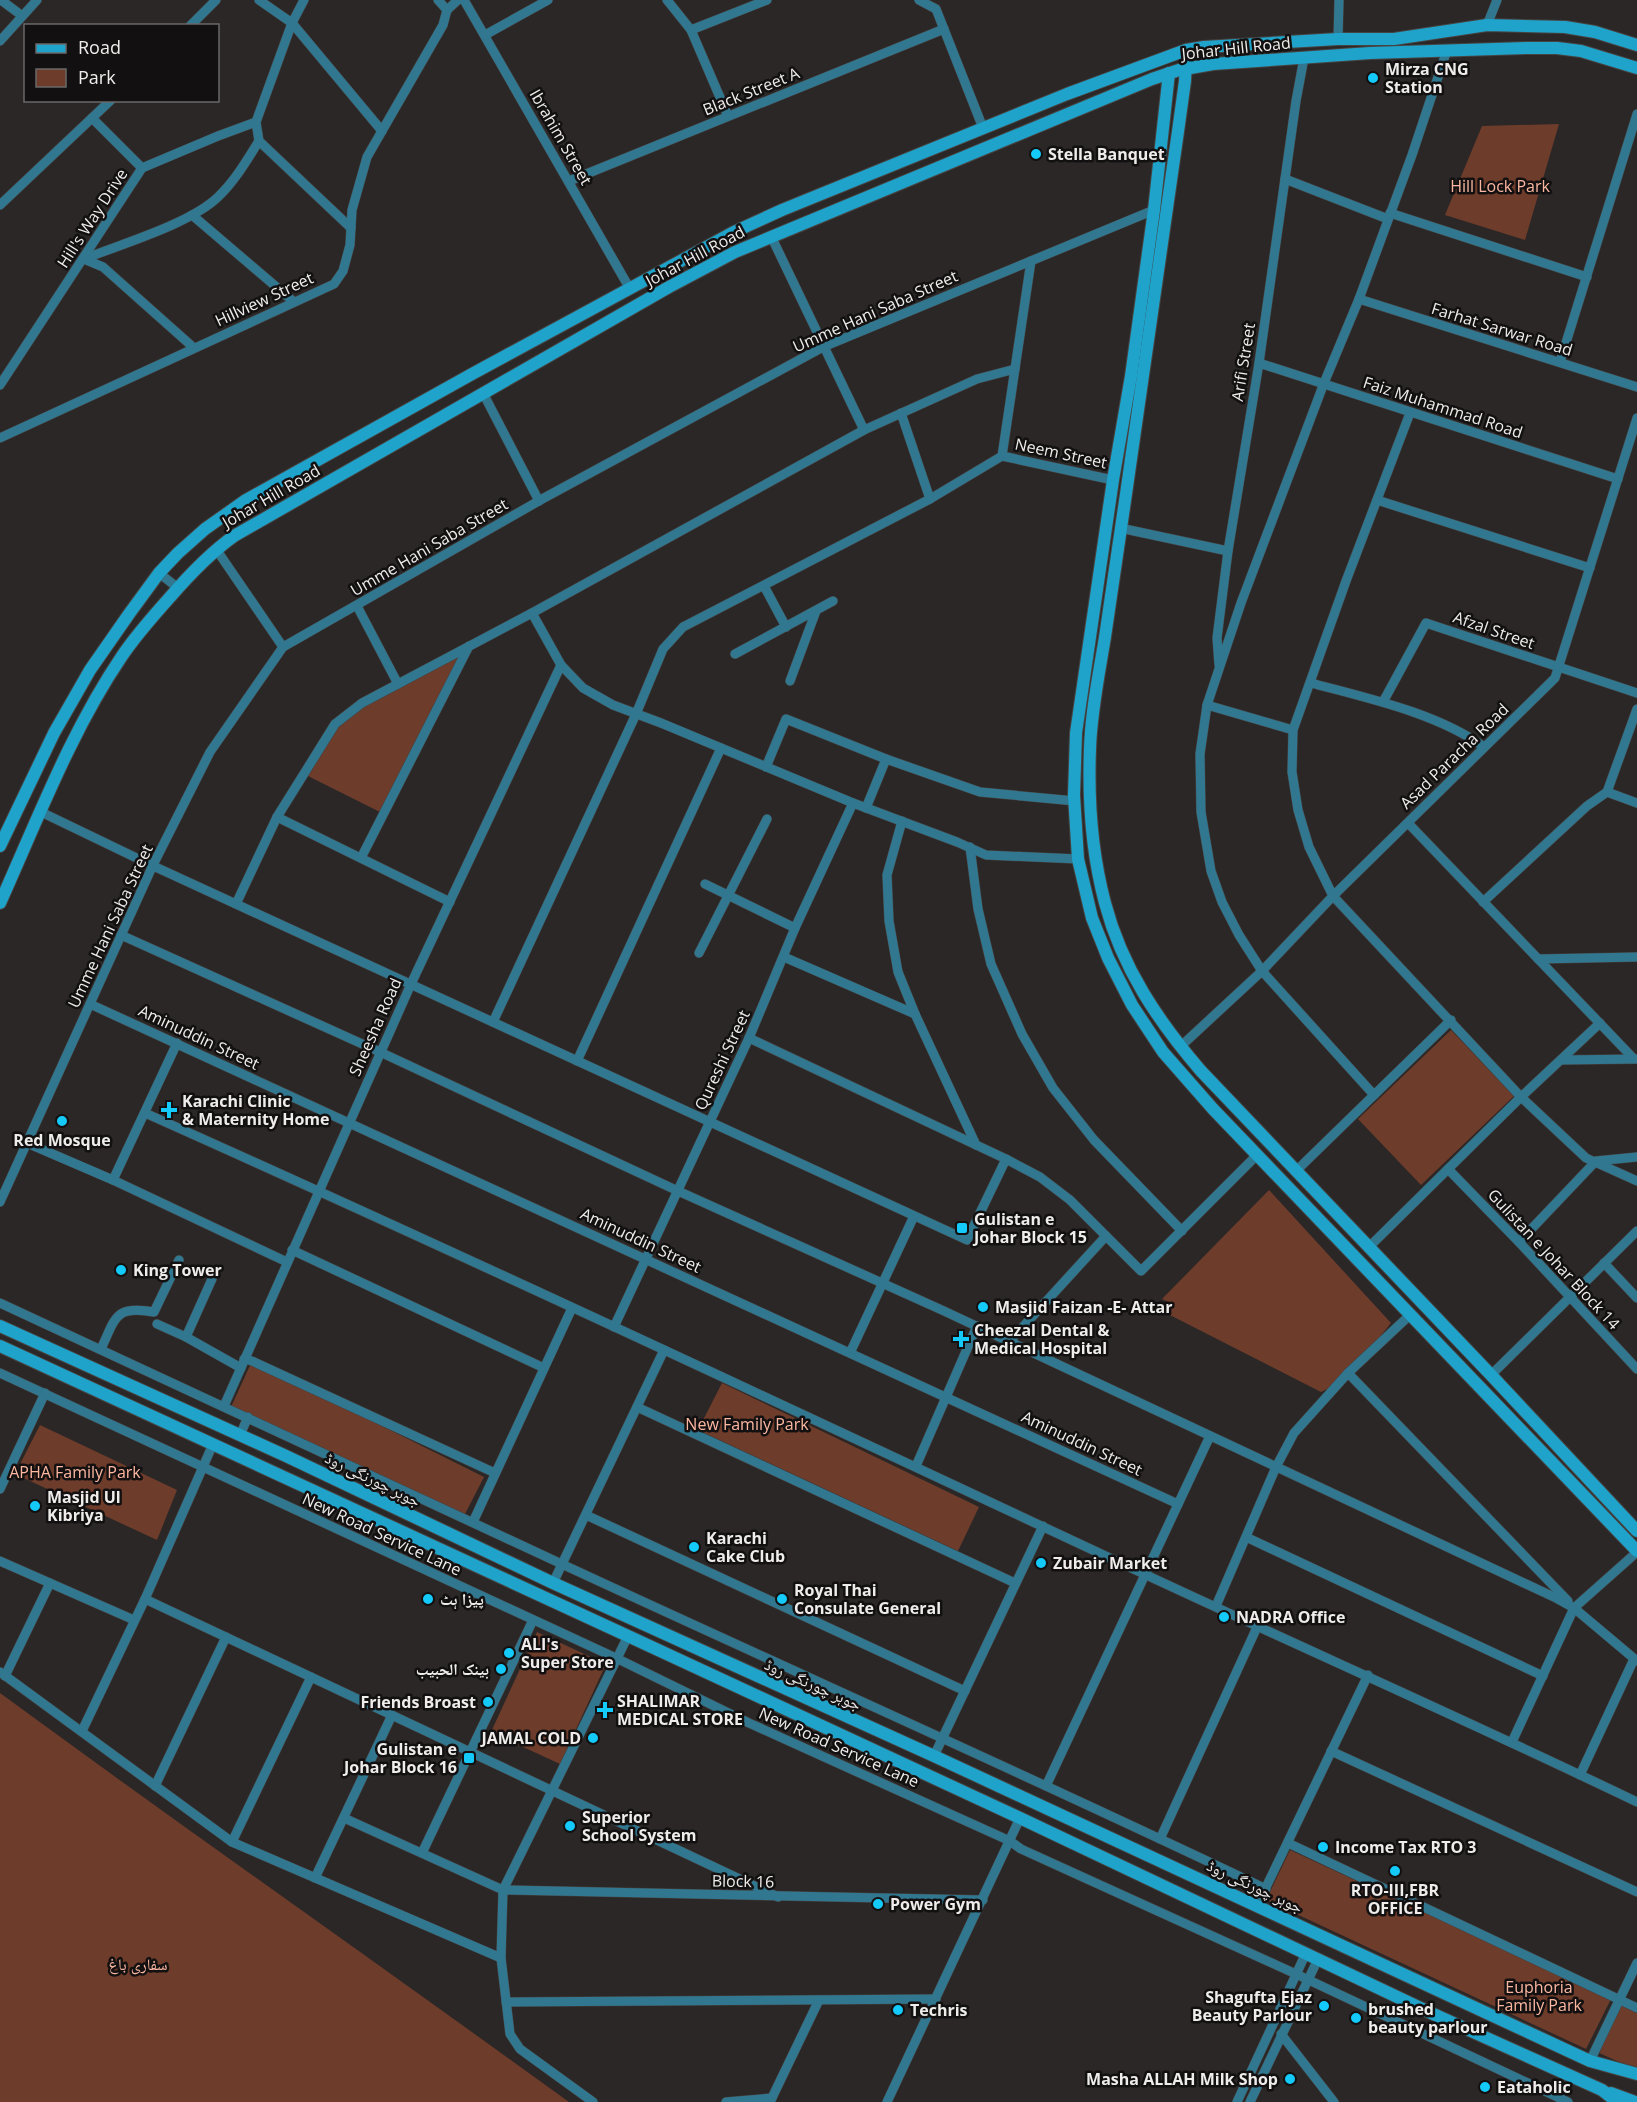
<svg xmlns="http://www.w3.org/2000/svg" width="1637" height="2102" viewBox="0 0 1637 2102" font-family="'Open Sans','Noto Naskh Arabic',sans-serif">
	<rect width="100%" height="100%" fill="#2b2726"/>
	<!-- green -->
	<g fill="#6e3c2b">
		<path d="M1559 124 1525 240 1445 215 1482 126Z"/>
		<path d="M469 646 384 814 304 774 335 724 362 703Z"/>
		<path d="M1451 1030 1514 1096 1421 1185 1358 1119Z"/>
		<path d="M1269 1190 1391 1323 1359 1363 1341 1382 1321 1392 1162 1311 1170 1303 1162 1299Z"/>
		<path d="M252 1361 484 1477 464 1516 231 1407Z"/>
		<path d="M722 1383 979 1507 958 1551 698 1430Z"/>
		<path d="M40 1425 177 1490 157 1540 15 1474Z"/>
		<path d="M537 1632 606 1664 560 1764 491 1732Z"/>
		<path d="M0 1693C188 1831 380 1965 569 2102H0Z"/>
		<path d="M1290 1850 1611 1999 1586 2049 1266 1900Z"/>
		<path d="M1621 2005 1637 2013V2070L1599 2053Z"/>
	</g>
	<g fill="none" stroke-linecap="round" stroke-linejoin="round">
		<!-- street casing -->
		<g stroke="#464342" stroke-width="10">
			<g id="street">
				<path d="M1 0 21 15"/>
				<path d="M259 0 292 23 382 131"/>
				<path d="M438 0 447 10"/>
				<path d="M464 0 630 289"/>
				<path d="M667 0 691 30 728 116"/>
				<path d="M919 0 936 9 983 128"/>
				<path d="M447 10 458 0"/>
				<path d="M1487 25 1497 0"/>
				<path d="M190 26 216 0"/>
				<path d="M691 30 767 0"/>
				<path d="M485 35 548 0"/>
				<path d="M1338 39 1339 0"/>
				<path d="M0 41 37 0"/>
				<path d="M92 118 142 168"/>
				<path d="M259 141 351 228"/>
				<path d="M1285 179 1388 219"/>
				<path d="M569 181 944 29"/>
				<path d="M0 205 111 100"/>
				<path d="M1390 213 1587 277"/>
				<path d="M192 215 294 302"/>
				<path d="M771 236 864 430"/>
				<path d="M84 259C121 244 190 224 218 197 235 181 247 160 259 141L256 122"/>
				<path d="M84 259 103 267 194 348"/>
				<path d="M1359 299 1637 387"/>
				<path d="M1560 362 1637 114"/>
				<path d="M1259 363 1618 479"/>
				<path d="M0 385 142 168 218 136 256 122 292 23 304 0"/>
				<path d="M483 393 539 501"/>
				<path d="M901 413 930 499"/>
				<path d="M1410 413 1346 581 1293 730 1292 772 1298 810 1309 847 1333 896 1521 1097 1586 1158 1637 1181"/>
				<path d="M0 438 334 284 343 271 350 245 352 210 367 157 443 25 447 10"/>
				<path d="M1002 456 1031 261"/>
				<path d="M1002 456 1113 480"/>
				<path d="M1377 500 1590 568"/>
				<path d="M1120 528 1228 551"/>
				<path d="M216 549 283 647"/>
				<path d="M159 573 178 588"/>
				<path d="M764 586 786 627"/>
				<path d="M357 606 398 684"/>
				<path d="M532 613 561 665 583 688 613 705 661 723 853 803 957 842 986 855 1078 859"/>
				<path d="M735 654 833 601"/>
				<path d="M1219 665 1217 638 1228 551 1259 363 1296 101 1304 58"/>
				<path d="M790 681 816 611"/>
				<path d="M1311 683C1367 698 1437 713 1484 747"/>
				<path d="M1383 702 1426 623 1637 693"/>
				<path d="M1207 705 1293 730"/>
				<path d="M766 767 786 719 886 759"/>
				<path d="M1607 792 1637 803"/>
				<path d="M866 808 886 759 980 792 1075 801"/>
				<path d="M41 812 149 864 967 1240 1006 1159"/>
				<path d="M277 817 450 902"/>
				<path d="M902 821 887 875 889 921 898 972 915 1014 976 1145"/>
				<path d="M1408 823 1634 1059"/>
				<path d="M970 847 978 909 991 964 1022 1034 1053 1088 1094 1140 1182 1231"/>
				<path d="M361 858 469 646"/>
				<path d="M705 884 795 928"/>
				<path d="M1483 902 1587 806 1607 792 1637 709"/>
				<path d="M236 904 277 817 335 724 362 703 532 613 864 430 977 379 1015 369"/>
				<path d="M121 935 380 1052 678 1191 944 1311 1556 1598 1574 1608 1637 1661"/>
				<path d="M699 953 767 819"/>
				<path d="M784 957 915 1014"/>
				<path d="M1538 959 1637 957"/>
				<path d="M90 1004 1178 1504"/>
				<path d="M493 1022 636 714 663 649 683 627 930 499 1002 456"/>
				<path d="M749 1038 1006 1159 1040 1177 1070 1200 1141 1271 1257 1155"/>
				<path d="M1180 1047 1262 971 1333 896 1555 678 1637 418"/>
				<path d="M1561 1060 1637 1059"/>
				<path d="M577 1061 721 748"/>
				<path d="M1374 1095 1262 971 1239 935 1222 902 1211 871 1201 812 1200 754 1207 705 1241 603 1324 383 1359 299 1412 155 1447 50"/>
				<path d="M145 1113C479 1262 810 1418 1142 1573 1307 1650 1473 1723 1637 1802"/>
				<path d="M27 1143 113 1180 177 1043"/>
				<path d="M1448 1169 1519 1242 1637 1369"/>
				<path d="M1296 1171 1451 1020"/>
				<path d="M113 1180 287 1262"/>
				<path d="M0 1202 153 865 210 752 283 647 544 498 823 347 1154 210"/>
				<path d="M1519 1242 1596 1161 1637 1157"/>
				<path d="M1369 1247 1521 1097 1600 1023"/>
				<path d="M292 1250 544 1368"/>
				<path d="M1604 1263 1637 1298"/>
				<path d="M0 1303C189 1389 377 1479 566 1566 799 1674 1034 1778 1266 1889"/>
				<path d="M157 1324 186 1337 241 1368"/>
				<path d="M614 1327 749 1038 795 928 853 803"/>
				<path d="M186 1337 212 1279"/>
				<path d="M1009 1342 1106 1236"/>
				<path d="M101 1349C116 1317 115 1305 154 1312L179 1260"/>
				<path d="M850 1353 914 1216"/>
				<path d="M244 1359 252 1361 495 1473"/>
				<path d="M0 1373 616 1658 749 1723 1010 1841 1021 1849 1296 1974 1568 2102"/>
				<path d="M1348 1373 1568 1601"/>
				<path d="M1491 1375 1637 1231"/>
				<path d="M224 1406 411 984 561 665"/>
				<path d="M637 1407 1015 1583"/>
				<path d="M240 1435 248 1417"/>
				<path d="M916 1466 977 1326"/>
				<path d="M0 1489 45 1393"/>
				<path d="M586 1515 965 1691"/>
				<path d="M473 1522 572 1308"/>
				<path d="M1246 1537 1543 1676"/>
				<path d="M0 1561 134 1620"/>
				<path d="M553 1583 664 1350"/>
				<path d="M145 1599 778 1897"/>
				<path d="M1216 1606 1276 1467 1294 1433 1348 1373 1411 1314"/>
				<path d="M0 1672 232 1842 501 1958"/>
				<path d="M5 1676 50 1583"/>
				<path d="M82 1731 145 1599 213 1444"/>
				<path d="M1512 1742 1574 1608 1637 1552"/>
				<path d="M1331 1751 1637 1892"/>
				<path d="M934 1756 1043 1526"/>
				<path d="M1580 1775 1634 1659"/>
				<path d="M155 1786 226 1637"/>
				<path d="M1046 1786 1210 1436"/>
				<path d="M344 1818 503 1890 983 1900"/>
				<path d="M1160 1839 1258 1625"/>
				<path d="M232 1842 311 1677"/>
				<path d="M1288 1843 1637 2008"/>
				<path d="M422 1853 533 1620"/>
				<path d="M315 1878 392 1715"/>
				<path d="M1257 1906 1368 1675"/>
				<path d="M506 2002 936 1999"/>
				<path d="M1281 2034 1334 2102"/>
				<path d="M1590 2061 1637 1963"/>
				<path d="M593 2102 520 2049 510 2034 501 1958 503 1890 628 1636"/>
				<path d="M726 2102 772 2098"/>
				<path d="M770 2102 819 2000"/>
				<path d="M887 2102 1020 1818"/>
				<path d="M1237 2102 1306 1953"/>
				<path d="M1250 2102 1318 1959"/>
			</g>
		</g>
		<!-- secondary casing -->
		<g stroke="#464342" stroke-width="14">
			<g id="secondary">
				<path d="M1186 62 1185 81C1166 219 1146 357 1126 494 1119 542 1112 590 1105 637 1099 674 1091 712 1090 749 1088 800 1092 854 1105 903 1122 968 1158 1021 1201 1071L1491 1375 1637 1531"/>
				<path d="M1169 73 1154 210 1131 376 1113 480 1076 733 1074 795 1078 859 1092 918 1108 958 1132 1005 1163 1052 1213 1109 1637 1551"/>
				<path d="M0 846 54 733 90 670 129 614 159 573 178 553 205 529 246 500 472 374 734 232 782 210 1067 94 1186 50 1204 47 1338 39H1394L1487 25 1565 27 1595 32 1637 45"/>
				<path d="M0 903C37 821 71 731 122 656 136 635 154 615 171 596 191 573 210 553 234 536L669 287 735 252 1152 79 1179 70 1213 64 1370 53 1526 48H1557L1581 51 1637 68"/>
				<path d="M0 1326 286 1456 553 1583 934 1756 1590 2061 1637 2074"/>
				<path d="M0 1346 628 1636 1020 1818 1431 2013 1602 2090 1617 2102"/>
				<path d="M1611 2093 1635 2102"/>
			</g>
		</g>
		<!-- street -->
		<use href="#street" stroke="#31778f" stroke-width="9"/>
		<!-- secondary -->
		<use href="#secondary" stroke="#1fa3ca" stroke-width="12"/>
	</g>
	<!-- markers -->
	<g fill="#14cafb" stroke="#121010" stroke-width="2">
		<circle cx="1373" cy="78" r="6"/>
		<circle cx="1036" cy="154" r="6"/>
		<path d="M166 1101h6v6h6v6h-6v6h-6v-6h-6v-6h6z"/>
		<circle cx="62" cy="1121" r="6"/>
		<rect x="956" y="1222" width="12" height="12" rx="3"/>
		<circle cx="121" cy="1270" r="6"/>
		<circle cx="983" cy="1307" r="6"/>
		<path d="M958 1330h6v6h6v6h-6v6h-6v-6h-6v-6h6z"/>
		<circle cx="35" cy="1506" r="6"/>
		<circle cx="694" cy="1547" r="6"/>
		<circle cx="1041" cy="1563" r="6"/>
		<circle cx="428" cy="1599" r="6"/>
		<circle cx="782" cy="1599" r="6"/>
		<circle cx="1224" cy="1617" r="6"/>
		<circle cx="509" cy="1653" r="6"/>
		<circle cx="501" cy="1669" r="6"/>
		<circle cx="488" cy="1702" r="6"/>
		<path d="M602 1701h6v6h6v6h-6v6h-6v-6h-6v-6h6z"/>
		<circle cx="593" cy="1738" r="6"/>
		<rect x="463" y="1752" width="12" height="12" rx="3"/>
		<circle cx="570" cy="1826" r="6"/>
		<circle cx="1323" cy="1847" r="6"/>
		<circle cx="1395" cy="1871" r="6"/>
		<circle cx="878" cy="1904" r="6"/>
		<circle cx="1324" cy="2006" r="6"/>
		<circle cx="898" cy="2010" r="6"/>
		<circle cx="1356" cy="2018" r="6"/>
		<circle cx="1290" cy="2079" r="6"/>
		<circle cx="1485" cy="2087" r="6"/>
	</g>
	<g text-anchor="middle" stroke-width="5" stroke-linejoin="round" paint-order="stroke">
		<!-- street labels -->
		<g font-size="16" fill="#efeceb" stroke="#121010">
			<text transform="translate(1236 48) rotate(-6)" y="6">Johar Hill Road</text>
			<text transform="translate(751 91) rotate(-22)" y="6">Black Street A</text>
			<text transform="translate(561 137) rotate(60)" y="6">Ibrahim Street</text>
			<text transform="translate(92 218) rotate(-57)" y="6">Hill's Way Drive</text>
			<text transform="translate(695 256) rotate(-28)" y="6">Johar Hill Road</text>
			<text transform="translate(264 299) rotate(-25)" y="6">Hillview Street</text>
			<text transform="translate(875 311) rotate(-24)" y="6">Umme Hani Saba Street</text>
			<text transform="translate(1502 329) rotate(17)" y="6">Farhat Sarwar Road</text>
			<text transform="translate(1243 362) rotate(-81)" y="6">Arifi Street</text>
			<text transform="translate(1443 407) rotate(18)" y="6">Faiz Muhammad Road</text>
			<text transform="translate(1061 453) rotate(12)" y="6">Neem Street</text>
			<text transform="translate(271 496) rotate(-30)" y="6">Johar Hill Road</text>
			<text transform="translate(429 547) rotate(-30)" y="6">Umme Hani Saba Street</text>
			<text transform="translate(1494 630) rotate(19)" y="6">Afzal Street</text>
			<text transform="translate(1454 756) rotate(-44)" y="6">Asad Paracha Road</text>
			<text transform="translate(110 926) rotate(-65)" y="6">Umme Hani Saba Street</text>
			<text transform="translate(375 1027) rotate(-66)" y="6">Sheesha Road</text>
			<text transform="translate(199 1037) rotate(25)" y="6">Aminuddin Street</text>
			<text transform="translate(722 1060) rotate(-65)" y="6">Qureshi Street</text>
			<text transform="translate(641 1240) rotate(25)" y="6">Aminuddin Street</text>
			<text transform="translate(1554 1259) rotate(47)" y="6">Gulistan e Johar Block 14</text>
			<text transform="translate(1082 1443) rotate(25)" y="6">Aminuddin Street</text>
			<text transform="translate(373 1479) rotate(26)" y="6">جوہر چورنگی روڈ</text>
			<text transform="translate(382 1534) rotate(25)" y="6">New Road Service Lane</text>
			<text transform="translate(813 1684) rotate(24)" y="6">جوہر چورنگی روڈ</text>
			<text transform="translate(839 1747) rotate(24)" y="6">New Road Service Lane</text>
			<text transform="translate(743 1881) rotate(1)" y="6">Block 16</text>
			<text transform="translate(1255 1886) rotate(25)" y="6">جوہر چورنگی روڈ</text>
		</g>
		<!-- poi labels -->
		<g font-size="16" font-weight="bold" fill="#efeceb" stroke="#121010" text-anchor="start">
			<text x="1385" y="75">Mirza CNG<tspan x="1385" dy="18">Station</tspan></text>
			<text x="1048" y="160">Stella Banquet</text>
			<text x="182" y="1107">Karachi Clinic<tspan x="182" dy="18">&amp; Maternity Home</tspan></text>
			<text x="62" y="1146" text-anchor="middle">Red Mosque</text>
			<text x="974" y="1225">Gulistan e<tspan x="974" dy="18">Johar Block 15</tspan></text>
			<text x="133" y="1276">King Tower</text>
			<text x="995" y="1313">Masjid Faizan -E- Attar</text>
			<text x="974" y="1336">Cheezal Dental &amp;<tspan x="974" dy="18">Medical Hospital</tspan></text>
			<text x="47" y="1503">Masjid Ul<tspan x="47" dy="18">Kibriya</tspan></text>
			<text x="706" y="1544">Karachi<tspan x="706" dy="18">Cake Club</tspan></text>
			<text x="1053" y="1569">Zubair Market</text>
			<text x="794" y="1596">Royal Thai<tspan x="794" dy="18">Consulate General</tspan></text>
			<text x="440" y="1605">پیزا ہٹ</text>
			<text x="1236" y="1623">NADRA Office</text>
			<text x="521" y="1650">ALI's<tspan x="521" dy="18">Super Store</tspan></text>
			<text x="489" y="1675" text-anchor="end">بينک الحبيب</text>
			<text x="617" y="1707">SHALIMAR<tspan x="617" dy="18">MEDICAL STORE</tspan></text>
			<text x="476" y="1708" text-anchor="end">Friends Broast</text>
			<text x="581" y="1744" text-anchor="end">JAMAL COLD</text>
			<text x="457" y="1755" text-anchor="end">Gulistan e<tspan x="457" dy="18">Johar Block 16</tspan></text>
			<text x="582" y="1823">Superior<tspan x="582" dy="18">School System</tspan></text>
			<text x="1335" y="1853">Income Tax RTO 3</text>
			<text x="1395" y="1896" text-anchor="middle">RTO-III,FBR<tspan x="1395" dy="18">OFFICE</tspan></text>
			<text x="890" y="1910">Power Gym</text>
			<text x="1312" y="2003" text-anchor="end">Shagufta Ejaz<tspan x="1312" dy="18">Beauty Parlour</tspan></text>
			<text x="1368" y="2015">brushed<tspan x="1368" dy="18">beauty parlour</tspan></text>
			<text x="910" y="2016">Techris</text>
			<text x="1278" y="2085" text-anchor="end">Masha ALLAH Milk Shop</text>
			<text x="1497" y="2093">Eataholic</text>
		</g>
		<!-- park labels -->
		<g font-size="16" fill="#fcb7a1" stroke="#121010">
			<text x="1500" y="192">Hill Lock Park</text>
			<text x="747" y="1430">New Family Park</text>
			<text x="75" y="1478">APHA Family Park</text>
			<text x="138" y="1970">سفاری باغ</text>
			<text x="1539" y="1993">Euphoria<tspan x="1539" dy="18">Family Park</tspan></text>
		</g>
	</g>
	<!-- legend -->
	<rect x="24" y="24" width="195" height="78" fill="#121010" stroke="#6a6868" stroke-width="1.5"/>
	<rect x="36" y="44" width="30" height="9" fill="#1fa3ca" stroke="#6a6868" stroke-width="1.5"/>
	<text x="78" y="54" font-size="18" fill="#efeceb">Road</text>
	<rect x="36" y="69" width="30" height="18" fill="#6e3c2b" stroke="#6a6868" stroke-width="1.5"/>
	<text x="78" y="84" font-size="18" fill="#efeceb">Park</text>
</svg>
